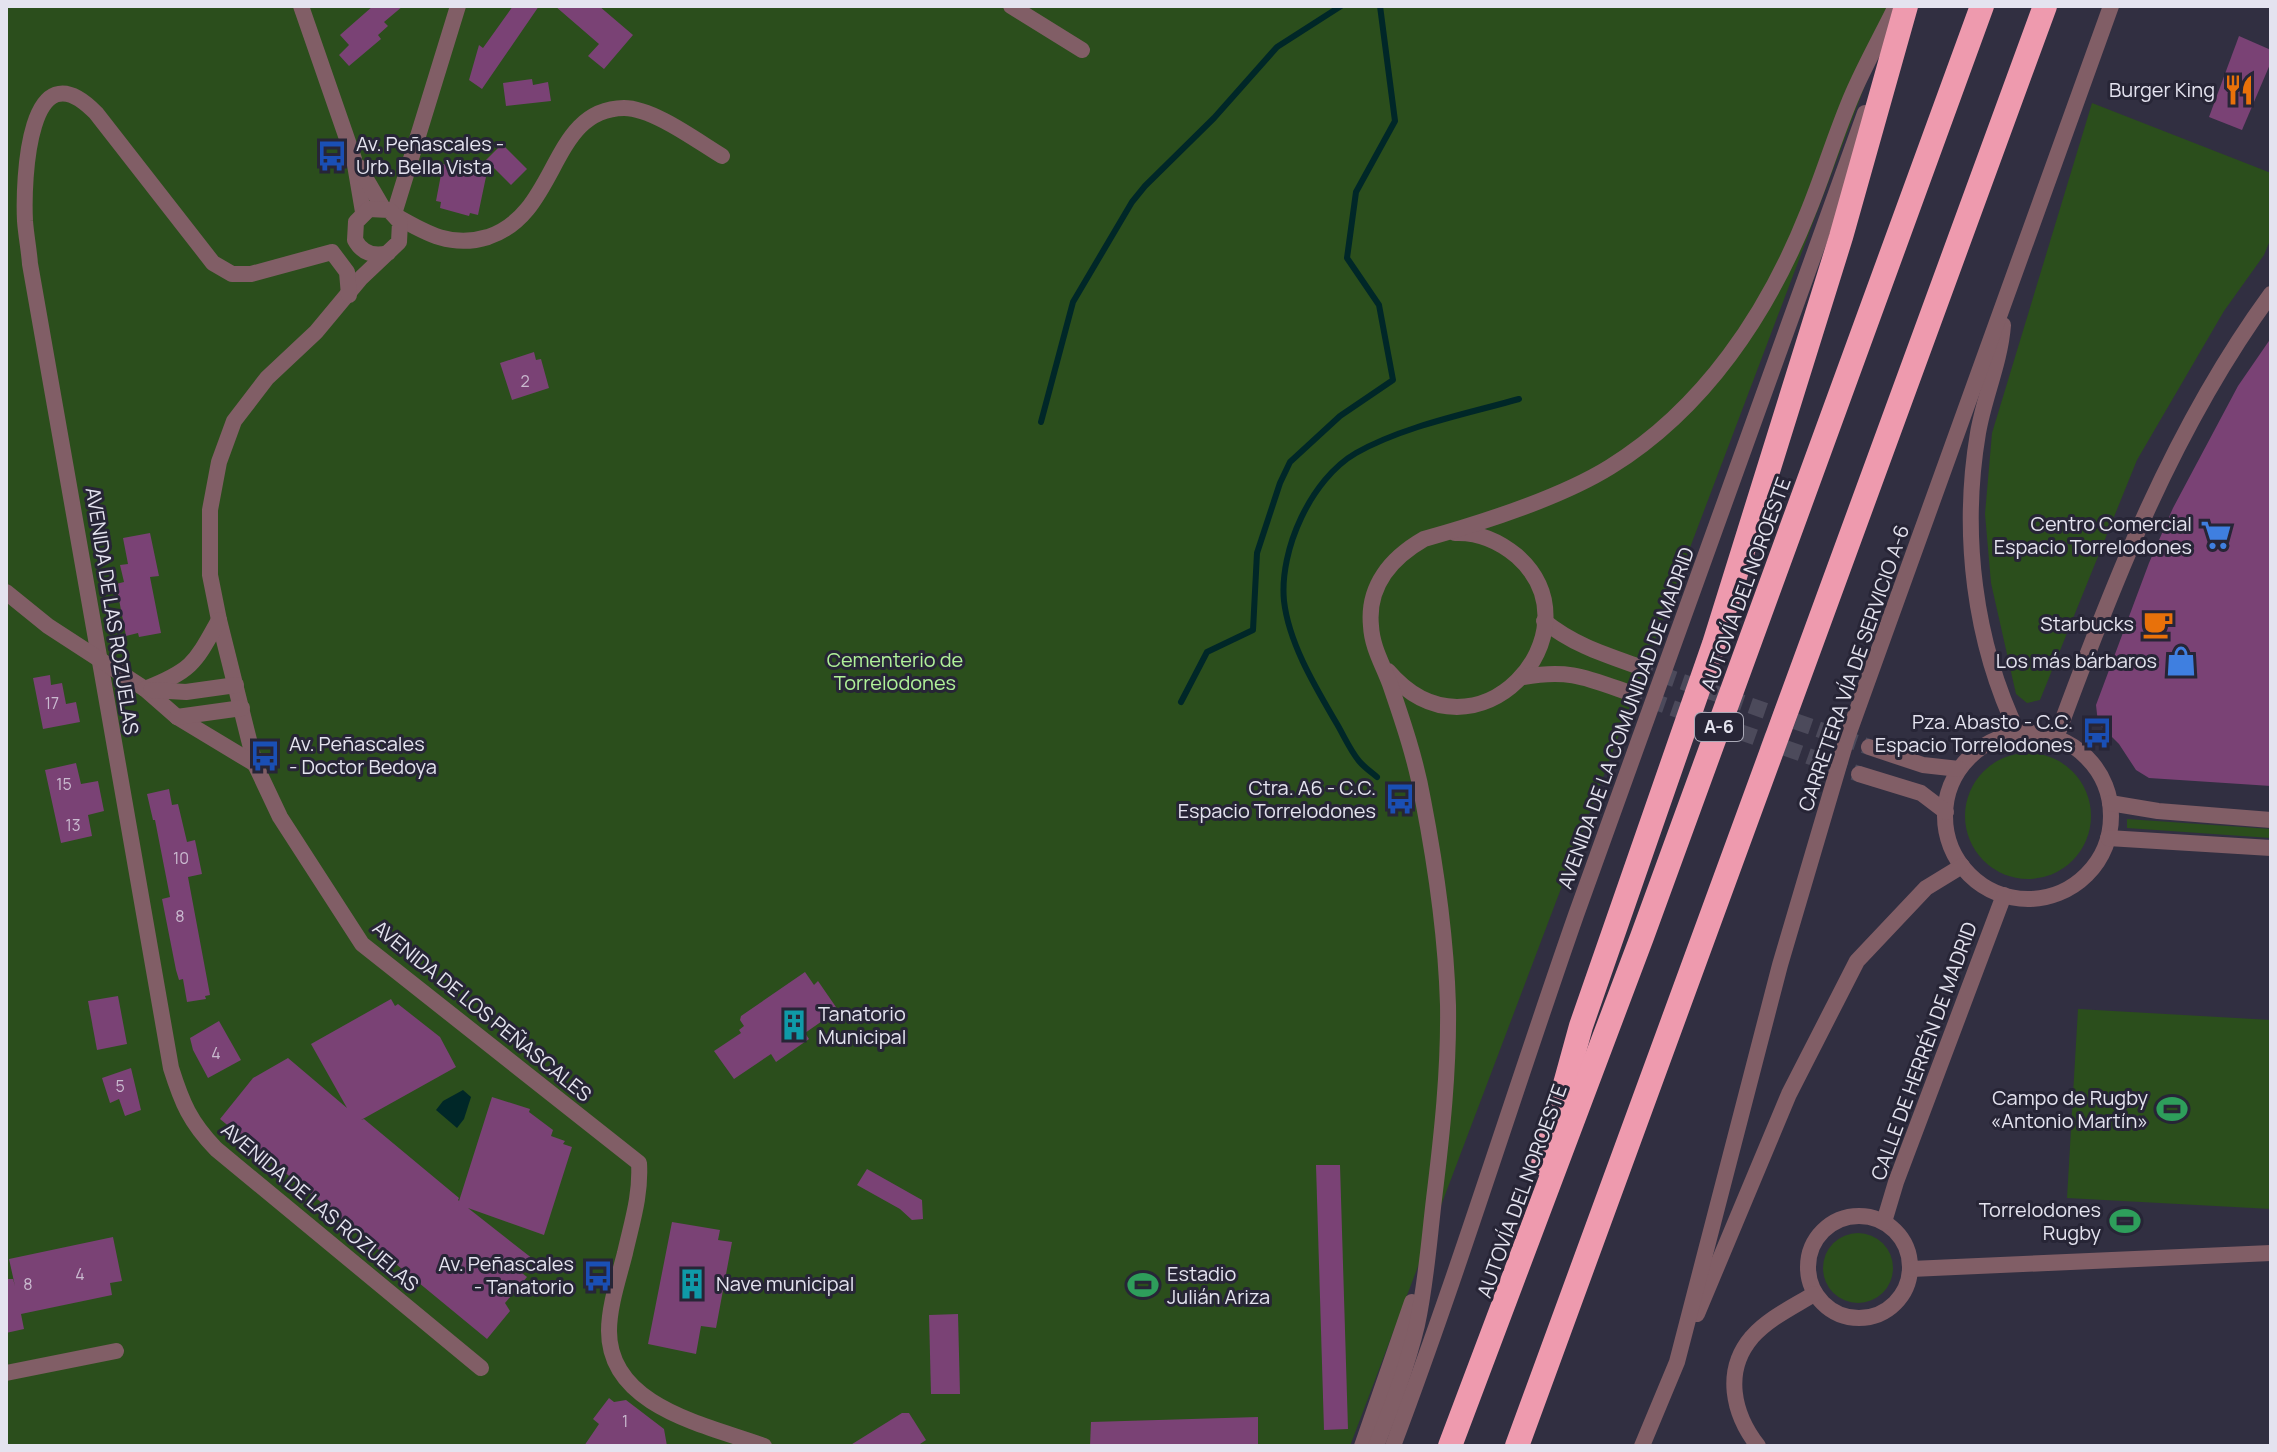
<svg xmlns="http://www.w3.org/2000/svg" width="2277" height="1452" viewBox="0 0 2277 1452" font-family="Manrope,sans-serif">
	<rect width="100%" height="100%" fill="#312f41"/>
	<!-- green -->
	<g fill="#2b4e1c">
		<path d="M6 6H1895L1350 1446H6Z"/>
		<path d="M2092 103 2271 173V238L2264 255 2224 311 2137 460 2040 700 2027 703 2016 694 1991 583 1985 514 1992 433Z"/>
		<circle cx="2028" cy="816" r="63"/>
		<path d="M2127 819 2271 829V838L2127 828Z"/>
		<path d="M2078 1009 2271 1020V1209L2067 1198Z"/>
		<circle cx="1858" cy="1268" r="35"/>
	</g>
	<!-- water -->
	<path fill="#002728" d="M463 1090 471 1097 464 1119 457 1128 436 1110 443 1101Z"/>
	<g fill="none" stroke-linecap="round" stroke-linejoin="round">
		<!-- stream -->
		<g stroke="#002728" stroke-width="6">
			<path d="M1041 422 1073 302 1132 202 1145 186 1214 118 1277 47 1341 6"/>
			<path d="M1181 702 1207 652 1253 630 1257 553 1280 483 1290 462 1340 416 1393 380 1379 305 1347 258 1356 192 1395 121 1380 6"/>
			<path d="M1377 777C1371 772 1364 767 1359 761 1350 750 1344 736 1337 724 1316 688 1289 644 1284 601 1279 550 1311 479 1356 453 1404 426 1466 414 1519 399"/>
		</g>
	</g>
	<!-- building -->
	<g fill="#7a4275">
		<path d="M373 6H403L384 22 388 26 378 35 381 39 349 66 339 55 349 45 340 35Z"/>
		<path d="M513 6H539L482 89 469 80 479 45 483 48Z"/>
		<path d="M555 6H599L633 35 604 69 588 56 599 44Z"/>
		<path d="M2239 36 2271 50V62L2242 130 2209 117Z"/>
		<path d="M532 79 533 85 548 82 551 101 506 106 503 83Z"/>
		<path d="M502 144 527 169 511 185 486 160Z"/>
		<path d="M443 164 487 172 478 215 470 213 469 216 440 208 441 202 436 201Z"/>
		<path d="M2271 338V786L2149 778 2136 770 2119 744 2098 723 2096 705 2149 563 2173 508 2238 386Z"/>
		<path d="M534 352 536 360 541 359 549 388 512 400 500 363Z"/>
		<path d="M150 533 159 576 150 577 161 633 139 637 138 633 126 636 116 584 124 582 120 565 128 564 123 538Z"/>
		<path d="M50 675 51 685 62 683 66 704 76 702 80 722 43 729 33 678Z"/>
		<path d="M76 763 81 784 98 781 104 811 88 815 92 836 61 843 45 770Z"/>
		<path d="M169 789 172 805 178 804 187 842 195 840 202 874 188 877 210 995 205 996 206 999 187 1002 183 979 179 980 176 970 162 899 170 897 155 820H153L147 794Z"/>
		<path d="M805 972 814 985 818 981 838 1010 805 1033 809 1039 776 1062 771 1054 734 1079 714 1051 741 1033 739 1030 744 1026 740 1020 741 1016Z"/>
		<path d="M118 996 127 1044 97 1050 88 1001Z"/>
		<path d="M391 999 395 1006 398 1004 440 1037 456 1067 361 1120 364 1119 459 1198 458 1200 459 1201 492 1097 530 1109 529 1112 553 1130 551 1136 565 1141 563 1144 572 1147 544 1235 468 1208 533 1259 522 1273 527 1277 505 1303 510 1311 487 1339 220 1119 253 1078 288 1058 347 1108 311 1044Z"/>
		<path d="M219 1021 241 1060 208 1078 193 1050 190 1038Z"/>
		<path d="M131 1068 141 1110 125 1116 119 1099 110 1103 102 1078Z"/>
		<path d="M1316 1165H1340L1348 1429 1324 1430Z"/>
		<path d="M867 1169 922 1200 923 1219 912 1220 900 1209 857 1185Z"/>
		<path d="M672 1222 720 1230 718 1240 732 1242 716 1328 701 1326 696 1354 648 1344Z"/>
		<path d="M113 1237 122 1281 110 1283 112 1295 21 1314 24 1329 6 1333V1279H13L15 1286 9 1259Z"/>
		<path d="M958 1314 960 1394H931L929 1315Z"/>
		<path d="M609 1398 614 1402 626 1400 664 1429 667 1446H584L599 1424 593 1419Z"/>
		<path d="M902 1413H909L926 1440 917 1446H849Z"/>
		<path d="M1258 1417V1446H1090L1091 1422Z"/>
	</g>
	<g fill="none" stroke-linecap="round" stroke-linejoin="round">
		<!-- minor-tunnel -->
		<g stroke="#4c4a5b" stroke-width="16" stroke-dasharray="16 8" stroke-linecap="butt">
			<path d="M1637 666 1869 747"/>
			<path d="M1627 692 1859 774"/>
		</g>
		<!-- minor -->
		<g stroke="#815e66" stroke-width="16">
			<path d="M301 6 354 159 363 212"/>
			<path d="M1011 6 1082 50"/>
			<path d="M359 167 383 208"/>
			<path d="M394 214 458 6"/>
			<path d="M396 216C427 234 452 248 488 237 560 213 549 109 624 108 653 108 697 141 722 156"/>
			<path d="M388 253C374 257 362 253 355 240L356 222 369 209 389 210 400 222 399 242 361 278 316 332 267 378 234 421 219 462 210 510V575L219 620 255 764 280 817 362 944 639 1163C641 1195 632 1222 625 1253 619 1277 609 1306 609 1331 609 1407 707 1425 764 1446"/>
			<path d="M349 295 347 272 332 252 251 274H232L213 263 96 113C28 43 23 180 25 221 26 235 29 250 30 264 79 532 123 800 171 1068 182 1103 190 1122 216 1149L481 1368"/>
			<path d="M2003 325C2000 363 1984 397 1978 433 1961 533 1974 642 2018 733"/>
			<path d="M6 592 48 626 145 689 177 717 255 764"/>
			<path d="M1544 621C1572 644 1603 654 1637 666"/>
			<path d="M1388 671C1475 773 1603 633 1517 556 1499 541 1479 532 1455 533"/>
			<path d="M1523 677C1568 669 1585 677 1627 692"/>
			<path d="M145 689C193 670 195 663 219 620"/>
			<path d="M151 690 186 692 236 685"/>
			<path d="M177 717 242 708"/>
			<circle cx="2028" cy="816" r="83"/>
			<path d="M2056 738C2113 583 2173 428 2271 294"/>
			<path d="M1869 747 1923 765 1959 769"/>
			<path d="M1859 774 1921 793 1946 812"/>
			<path d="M2110 803 2158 811 2271 820"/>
			<path d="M2108 838 2271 848"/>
			<circle cx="1859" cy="1267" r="51"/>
			<path d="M1884 1222 1896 1182 2004 895"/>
			<path d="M1911 1269 2271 1253"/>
			<path d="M1697 1314 1789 1094 1857 961 1926 888 1962 866"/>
			<path d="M6 1373 116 1351"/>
			<path d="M1362 1446 1412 1302"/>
			<path d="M1376 1446C1392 1406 1407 1367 1417 1325 1426 1284 1429 1241 1434 1199 1442 1134 1449 1070 1448 1005 1446 937 1436 867 1423 800 1416 760 1403 722 1390 684 1383 665 1372 647 1371 626 1367 586 1391 558 1424 539 1481 523 1560 498 1610 467 1704 409 1768 313 1808 212 1824 173 1836 132 1853 93 1866 63 1882 35 1896 6"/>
			<path d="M1393 1446C1459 1271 1514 1092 1576 915 1670 647 1770 381 1865 113"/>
			<path d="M1642 1446 1677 1362 1780 965 1847 738 2111 6"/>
			<path d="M1758 1446C1733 1414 1723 1371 1752 1337 1769 1318 1793 1307 1814 1294"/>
		</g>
		<!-- motorway -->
		<g stroke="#ee9aae" stroke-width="24">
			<path d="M1543 1164 1581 1026 1714 644 1841 237 1906 6"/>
			<path d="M1450 1446 1642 937 1982 6"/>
			<path d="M1517 1446 2045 6"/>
		</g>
	</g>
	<!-- icons -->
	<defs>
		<g id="restaurant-bare" transform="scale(2.4)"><path d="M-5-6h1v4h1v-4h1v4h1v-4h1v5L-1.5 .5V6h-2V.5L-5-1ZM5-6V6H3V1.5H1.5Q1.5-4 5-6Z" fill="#e8710a" stroke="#272536" stroke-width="2.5" paint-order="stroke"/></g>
		<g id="bus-bare" transform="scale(2.4)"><path d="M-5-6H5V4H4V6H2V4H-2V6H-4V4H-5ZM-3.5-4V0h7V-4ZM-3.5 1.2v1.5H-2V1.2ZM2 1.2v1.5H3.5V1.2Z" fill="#1a4fb4" stroke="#272536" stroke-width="2.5" paint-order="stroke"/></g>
		<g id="supermarket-bare" transform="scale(2.4)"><path d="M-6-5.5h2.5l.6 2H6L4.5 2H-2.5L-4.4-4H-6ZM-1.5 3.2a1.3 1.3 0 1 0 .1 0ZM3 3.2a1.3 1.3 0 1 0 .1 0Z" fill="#3f7fe0" stroke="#272536" stroke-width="2.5" paint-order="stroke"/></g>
		<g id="cafe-bare" transform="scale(2.4)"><path d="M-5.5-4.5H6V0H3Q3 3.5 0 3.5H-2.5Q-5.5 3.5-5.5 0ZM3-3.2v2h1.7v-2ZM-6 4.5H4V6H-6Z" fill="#e8710a" stroke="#272536" stroke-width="2.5" paint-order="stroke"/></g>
		<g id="shop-bare" transform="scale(2.4)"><path d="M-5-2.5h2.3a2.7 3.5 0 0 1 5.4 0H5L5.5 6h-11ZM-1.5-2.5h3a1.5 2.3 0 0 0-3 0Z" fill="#3f7fe0" stroke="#272536" stroke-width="2.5" paint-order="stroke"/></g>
		<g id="building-bare" transform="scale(2.4)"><path d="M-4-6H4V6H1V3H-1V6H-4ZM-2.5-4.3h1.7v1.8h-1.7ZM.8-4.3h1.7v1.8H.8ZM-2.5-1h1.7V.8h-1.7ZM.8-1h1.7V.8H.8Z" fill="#0f9aa8" stroke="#272536" stroke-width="2.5" paint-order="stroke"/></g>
		<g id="stadium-bare" transform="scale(2.4)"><path d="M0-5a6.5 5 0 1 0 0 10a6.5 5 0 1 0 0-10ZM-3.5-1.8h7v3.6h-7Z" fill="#2e9e5b" stroke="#272536" stroke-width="2.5" paint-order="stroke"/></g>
	</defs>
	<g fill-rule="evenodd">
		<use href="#restaurant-bare" x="2239" y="90"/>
		<use href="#bus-bare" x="332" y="156"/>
		<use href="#supermarket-bare" x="2216" y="535"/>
		<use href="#cafe-bare" x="2158" y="624"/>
		<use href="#shop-bare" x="2181" y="661"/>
		<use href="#bus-bare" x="2097" y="733"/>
		<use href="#bus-bare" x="265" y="756"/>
		<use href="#bus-bare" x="1400" y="799"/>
		<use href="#building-bare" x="794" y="1025"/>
		<use href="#stadium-bare" x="2172" y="1109"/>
		<use href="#stadium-bare" x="2125" y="1221"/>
		<use href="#bus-bare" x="598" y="1276"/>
		<use href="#building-bare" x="692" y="1284"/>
		<use href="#stadium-bare" x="1143" y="1285"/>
	</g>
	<g text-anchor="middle" stroke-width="6" stroke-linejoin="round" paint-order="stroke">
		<!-- number labels -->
		<g font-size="16" fill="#cabbd0">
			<text x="525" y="387">2</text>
			<text x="52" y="709">17</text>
			<text x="64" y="790">15</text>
			<text x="73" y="831">13</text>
			<text x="181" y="864">10</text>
			<text x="180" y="922">8</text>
			<text x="216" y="1059">4</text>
			<text x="120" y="1092">5</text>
			<text x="80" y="1280">4</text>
			<text x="28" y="1290">8</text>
			<text x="625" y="1427">1</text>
		</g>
		<!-- shield labels -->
		<rect fill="#272536" stroke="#abaab8" stroke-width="2" x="1695" y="713" width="48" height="28" rx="6"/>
		<g font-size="18" font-weight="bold" fill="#e4e3ef">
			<text x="1719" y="733">A-6</text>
		</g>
		<!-- poi labels -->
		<g font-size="20" fill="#e4e3ef" stroke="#272536" text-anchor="end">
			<text x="2215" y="97">Burger King</text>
			<text x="356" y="151" text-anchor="start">Av. Peñascales -<tspan x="356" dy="23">Urb. Bella Vista</tspan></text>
			<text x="2192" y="531">Centro Comercial<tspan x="2192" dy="23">Espacio Torrelodones</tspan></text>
			<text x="2134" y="631">Starbucks</text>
			<text x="2157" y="668">Los más bárbaros</text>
			<text x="2073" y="729">Pza. Abasto - C.C.<tspan x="2073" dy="23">Espacio Torrelodones</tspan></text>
			<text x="289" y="751" text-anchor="start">Av. Peñascales<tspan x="289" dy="23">- Doctor Bedoya</tspan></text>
			<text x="1376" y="795">Ctra. A6 - C.C.<tspan x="1376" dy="23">Espacio Torrelodones</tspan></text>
			<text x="818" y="1021" text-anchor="start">Tanatorio<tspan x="818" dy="23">Municipal</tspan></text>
			<text x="2148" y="1105">Campo de Rugby<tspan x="2148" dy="23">«Antonio Martín»</tspan></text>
			<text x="2101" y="1217">Torrelodones<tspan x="2101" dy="23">Rugby</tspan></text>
			<text x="574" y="1271">Av. Peñascales<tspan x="574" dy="23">- Tanatorio</tspan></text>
			<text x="1167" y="1281" text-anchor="start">Estadio<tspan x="1167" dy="23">Julián Ariza</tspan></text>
			<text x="716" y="1291" text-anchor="start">Nave municipal</text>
		</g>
		<!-- street labels -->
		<g font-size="20" fill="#e4e3ef" stroke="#272536">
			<text transform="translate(1746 584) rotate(-70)" y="7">AUTOVÍA DEL NOROESTE</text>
			<text transform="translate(112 611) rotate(81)" y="7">AVENIDA DE LAS ROZUELAS</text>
			<text transform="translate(1854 668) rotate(-71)" y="7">CARRETERA VÍA DE SERVICIO A-6</text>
			<text transform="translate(1626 718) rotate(-70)" y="7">AVENIDA DE LA COMUNIDAD DE MADRID</text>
			<text transform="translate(482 1011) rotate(39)" y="7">AVENIDA DE LOS PEÑASCALES</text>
			<text transform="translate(1924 1051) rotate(-70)" y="7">CALLE DE HERRÉN DE MADRID</text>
			<text transform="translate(1522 1191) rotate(-70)" y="7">AUTOVÍA DEL NOROESTE</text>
			<text transform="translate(320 1207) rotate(40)" y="7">AVENIDA DE LAS ROZUELAS</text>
		</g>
		<!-- park labels -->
		<g font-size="20" fill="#b0f199" stroke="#272536">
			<text x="895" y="667">Cementerio de<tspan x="895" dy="23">Torrelodones</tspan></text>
		</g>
	</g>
	<!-- border -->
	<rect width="2277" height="1452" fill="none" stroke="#e4e3ef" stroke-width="16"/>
</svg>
